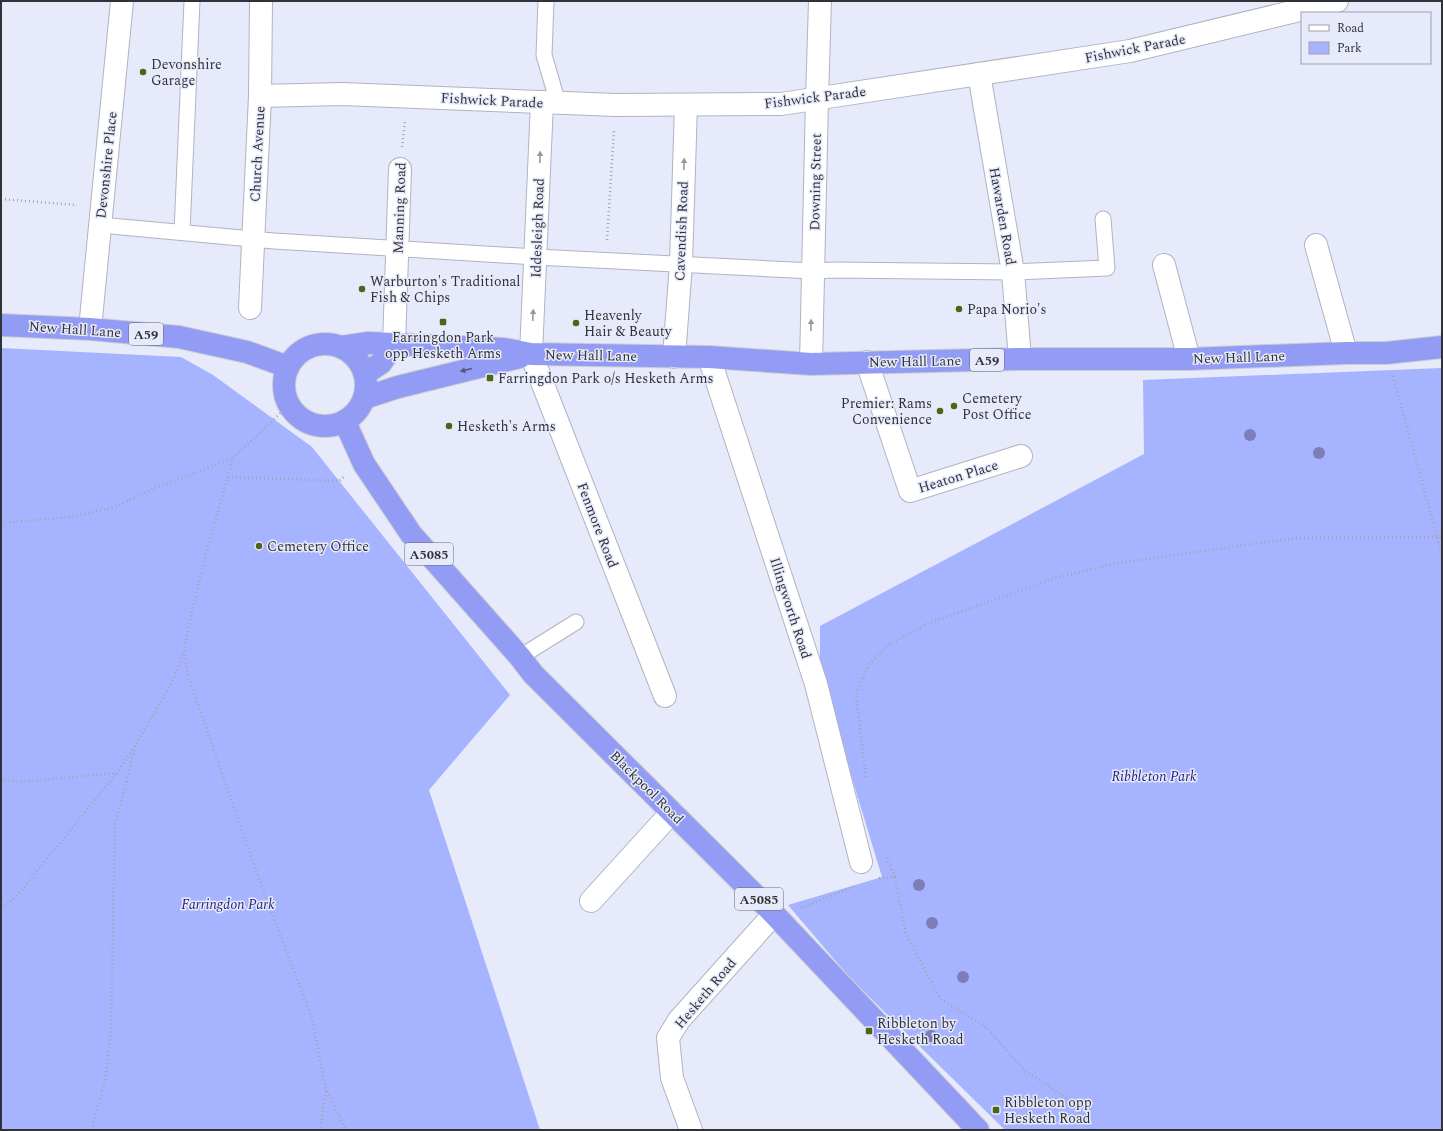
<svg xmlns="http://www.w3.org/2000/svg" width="1443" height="1131" viewBox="0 0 1443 1131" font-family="Spectral,serif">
	<rect width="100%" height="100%" fill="#e7eafa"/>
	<!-- green -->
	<g fill="#a6b3ff">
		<path d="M1 348 181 357 213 375 312 447 510 695 429 790 540 1130H1Z"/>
		<path d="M1442 368V1130H1005L850 978 788 905 882 877 820 673V626L1144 454 1143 380Z"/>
	</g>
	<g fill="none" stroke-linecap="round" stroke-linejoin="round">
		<!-- service casing -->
		<g stroke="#b0b3c2" stroke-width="17">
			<g id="service">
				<path d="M546 1 544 55 558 103"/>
				<path d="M100 225 274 241 536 257 813 271 835 270 1013 272 1107 268 1103 219"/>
				<path d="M182 232 192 1"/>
				<path d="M520 657 576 622"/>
			</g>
		</g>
		<!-- minor casing -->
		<g stroke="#b0b3c2" stroke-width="24">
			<g id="minor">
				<path d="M979 74 1013 272 1020 359"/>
				<path d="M260 96 342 94 616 105 781 104 1130 51 1337 1"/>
				<path d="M542 102 531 354 665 696"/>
				<path d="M1316 245 1346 353"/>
				<path d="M1164 265 1189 359"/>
				<path d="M250 308 260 96 261 1"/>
				<path d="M90 329 122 1"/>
				<path d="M394 344 400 169"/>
				<path d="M674 357 681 264 686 105"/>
				<path d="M709 357 816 684 861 862"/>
				<path d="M867 362 910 491 1021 456"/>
				<path d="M811 364 817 99 820 1"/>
				<path d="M591 901 672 812"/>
				<path d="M691 1130 672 1078 668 1038 679 1020 774 914"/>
			</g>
		</g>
		<!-- trunk casing -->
		<g stroke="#cececf" stroke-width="24">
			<g id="trunk">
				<path d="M1 325 90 329 179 337 247 352 288 367"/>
				<circle cx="325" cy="385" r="41"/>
				<path d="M341 347 368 343 394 344 504 349 531 354 709 357 811 364 1020 359H1189L1346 353H1386L1442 347"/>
				<path d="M365 374 381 363 394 344"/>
				<path d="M364 398 398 387 520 357"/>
				<path d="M345 422 364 464 411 534 520 657 533 674 774 914 978 1130"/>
			</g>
		</g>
		<!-- path -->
		<g stroke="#a2a4b0" stroke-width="2.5" stroke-dasharray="1 3" stroke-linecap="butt">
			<path d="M402 147 405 120"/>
			<path d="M1 199 77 205"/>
			<path d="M607 240 614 130"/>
			<path d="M1393 376 1442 555"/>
			<path d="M289 405 233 458 205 557 191 616 184 650 189 679 260 882 312 1018 326 1091 320 1130"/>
			<path d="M228 477 339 481 344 477"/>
			<path d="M1 523 70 517 115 507 153 489 233 458"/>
			<path d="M866 777 856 694 869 664 888 645 929 623 1055 578 1118 563 1295 538 1437 537 1442 536"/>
			<path d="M1 779 19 782 117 773 136 744 172 682 184 652"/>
			<path d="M895 877 906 935 941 999 987 1028 1024 1070 1068 1099 1091 1130"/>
			<path d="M879 878 895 877 886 856"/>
			<path d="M801 908 855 886"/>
			<path d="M1 909 15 898 117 773"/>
			<path d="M327 1091 346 1130"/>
			<path d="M91 1130 105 1082 111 1030 115 825 136 744"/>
		</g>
		<!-- service -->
		<use href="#service" stroke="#fff" stroke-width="15"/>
		<!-- minor -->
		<use href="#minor" stroke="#fff" stroke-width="22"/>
		<!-- trunk -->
		<use href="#trunk" stroke="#929cf4" stroke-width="22"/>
	</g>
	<!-- trees -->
	<g fill="#7d7db7">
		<circle cx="1250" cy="435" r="6"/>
		<circle cx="1319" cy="453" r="6"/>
		<circle cx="919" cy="885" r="6"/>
		<circle cx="932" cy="923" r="6"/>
		<circle cx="963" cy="977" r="6"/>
		<circle cx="931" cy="1036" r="6"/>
	</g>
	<!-- one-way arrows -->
	<defs><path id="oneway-solid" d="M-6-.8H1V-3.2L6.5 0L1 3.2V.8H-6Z"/></defs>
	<g fill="#98989c">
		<use href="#oneway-solid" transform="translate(540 157) rotate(-88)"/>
		<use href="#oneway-solid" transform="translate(684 164) rotate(-88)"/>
		<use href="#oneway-solid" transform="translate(533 315) rotate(-87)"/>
		<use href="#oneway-solid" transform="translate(811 325) rotate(-89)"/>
	</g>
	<use fill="#53577a" href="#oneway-solid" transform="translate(466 370) rotate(166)"/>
	<!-- markers -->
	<g fill="#4c6516" stroke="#e7eafa" stroke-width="1.5">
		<circle cx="143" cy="72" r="4"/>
		<circle cx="362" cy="289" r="4"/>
		<circle cx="959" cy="309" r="4"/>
		<rect x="439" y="318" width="8" height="8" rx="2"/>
		<circle cx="576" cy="323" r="4"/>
		<rect x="486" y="374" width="8" height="8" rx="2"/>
		<circle cx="954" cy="406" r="4"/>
		<circle cx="940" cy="411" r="4"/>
		<circle cx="449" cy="426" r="4"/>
		<circle cx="259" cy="546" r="4"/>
		<rect x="865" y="1027" width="8" height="8" rx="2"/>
		<rect x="992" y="1106" width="8" height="8" rx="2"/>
	</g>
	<g text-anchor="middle" stroke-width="3" stroke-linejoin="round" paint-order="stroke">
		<!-- shield labels -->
		<g fill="#e7eafa" stroke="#686972" stroke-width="1">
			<rect x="129" y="323" width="34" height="22" rx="3"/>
			<rect x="970" y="349" width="34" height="22" rx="3"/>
			<rect x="405" y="543" width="48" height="22" rx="3"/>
			<rect x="735" y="888" width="48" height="22" rx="3"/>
		</g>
		<g font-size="13" font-weight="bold" fill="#313238">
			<text x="146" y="339">A59</text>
			<text x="987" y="365">A59</text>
			<text x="429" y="559">A5085</text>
			<text x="759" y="904">A5085</text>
		</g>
		<!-- street labels -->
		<g font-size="14" fill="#313238" stroke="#e7eafa">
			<text transform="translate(1135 48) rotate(-11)" y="5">Fishwick Parade</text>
			<text transform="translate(815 97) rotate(-7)" y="5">Fishwick Parade</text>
			<text transform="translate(492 100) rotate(3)" y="5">Fishwick Parade</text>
			<text transform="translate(257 154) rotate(-87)" y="5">Church Avenue</text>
			<text transform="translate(106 165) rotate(-84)" y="5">Devonshire Place</text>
			<text transform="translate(815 182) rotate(-89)" y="5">Downing Street</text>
			<text transform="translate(399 208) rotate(-88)" y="5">Manning Road</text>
			<text transform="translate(1003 216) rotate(80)" y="5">Hawarden Road</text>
			<text transform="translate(537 228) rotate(-88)" y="5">Iddesleigh Road</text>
			<text transform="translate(681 231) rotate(-88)" y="5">Cavendish Road</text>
			<text transform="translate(75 329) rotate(4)" y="5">New Hall Lane</text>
			<text transform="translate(591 355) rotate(1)" y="5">New Hall Lane</text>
			<text transform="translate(1239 357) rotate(-2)" y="5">New Hall Lane</text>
			<text transform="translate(915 361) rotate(-1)" y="5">New Hall Lane</text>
			<text transform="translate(958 476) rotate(-17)" y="5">Heaton Place</text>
			<text transform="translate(598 525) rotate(69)" y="5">Fenmore Road</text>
			<text transform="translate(791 608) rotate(72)" y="5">Illingworth Road</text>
			<text transform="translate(647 787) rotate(45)" y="5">Blackpool Road</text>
			<text transform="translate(705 993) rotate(-50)" y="5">Hesketh Road</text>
		</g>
		<!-- poi labels -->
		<g font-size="14" fill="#313238" stroke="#e7eafa" text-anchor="start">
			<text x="151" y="69">Devonshire<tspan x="151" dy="16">Garage</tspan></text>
			<text x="370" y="286">Warburton's Traditional<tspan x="370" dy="16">Fish &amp; Chips</tspan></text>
			<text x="967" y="314">Papa Norio's</text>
			<text x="584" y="320">Heavenly<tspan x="584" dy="16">Hair &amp; Beauty</tspan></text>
			<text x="443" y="342" text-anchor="middle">Farringdon Park<tspan x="443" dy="16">opp Hesketh Arms</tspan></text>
			<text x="498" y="383">Farringdon Park o/s Hesketh Arms</text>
			<text x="962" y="403">Cemetery<tspan x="962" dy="16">Post Office</tspan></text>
			<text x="932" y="408" text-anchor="end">Premier: Rams<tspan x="932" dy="16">Convenience</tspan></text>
			<text x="457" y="431">Hesketh's Arms</text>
			<text x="267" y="551">Cemetery Office</text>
			<text x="877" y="1028">Ribbleton by<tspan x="877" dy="16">Hesketh Road</tspan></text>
			<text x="1004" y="1107">Ribbleton opp<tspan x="1004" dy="16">Hesketh Road</tspan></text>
		</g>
		<!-- park labels -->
		<g font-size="14" font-style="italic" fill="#272381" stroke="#e7eafa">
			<text x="1154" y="781">Ribbleton Park</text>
			<text x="228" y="909">Farringdon Park</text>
		</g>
	</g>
	<!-- border -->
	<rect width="1443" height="1131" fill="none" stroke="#313238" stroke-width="4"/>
	<!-- legend -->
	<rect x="1301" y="12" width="130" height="52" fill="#e7eafa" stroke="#9ea0ac"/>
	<rect x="1309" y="25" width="20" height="6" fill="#ffffff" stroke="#9ea0ac"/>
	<text x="1337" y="32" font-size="12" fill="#313238">Road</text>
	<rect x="1309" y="42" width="20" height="12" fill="#a6b3ff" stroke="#9ea0ac"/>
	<text x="1337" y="52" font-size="12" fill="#313238">Park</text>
</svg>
